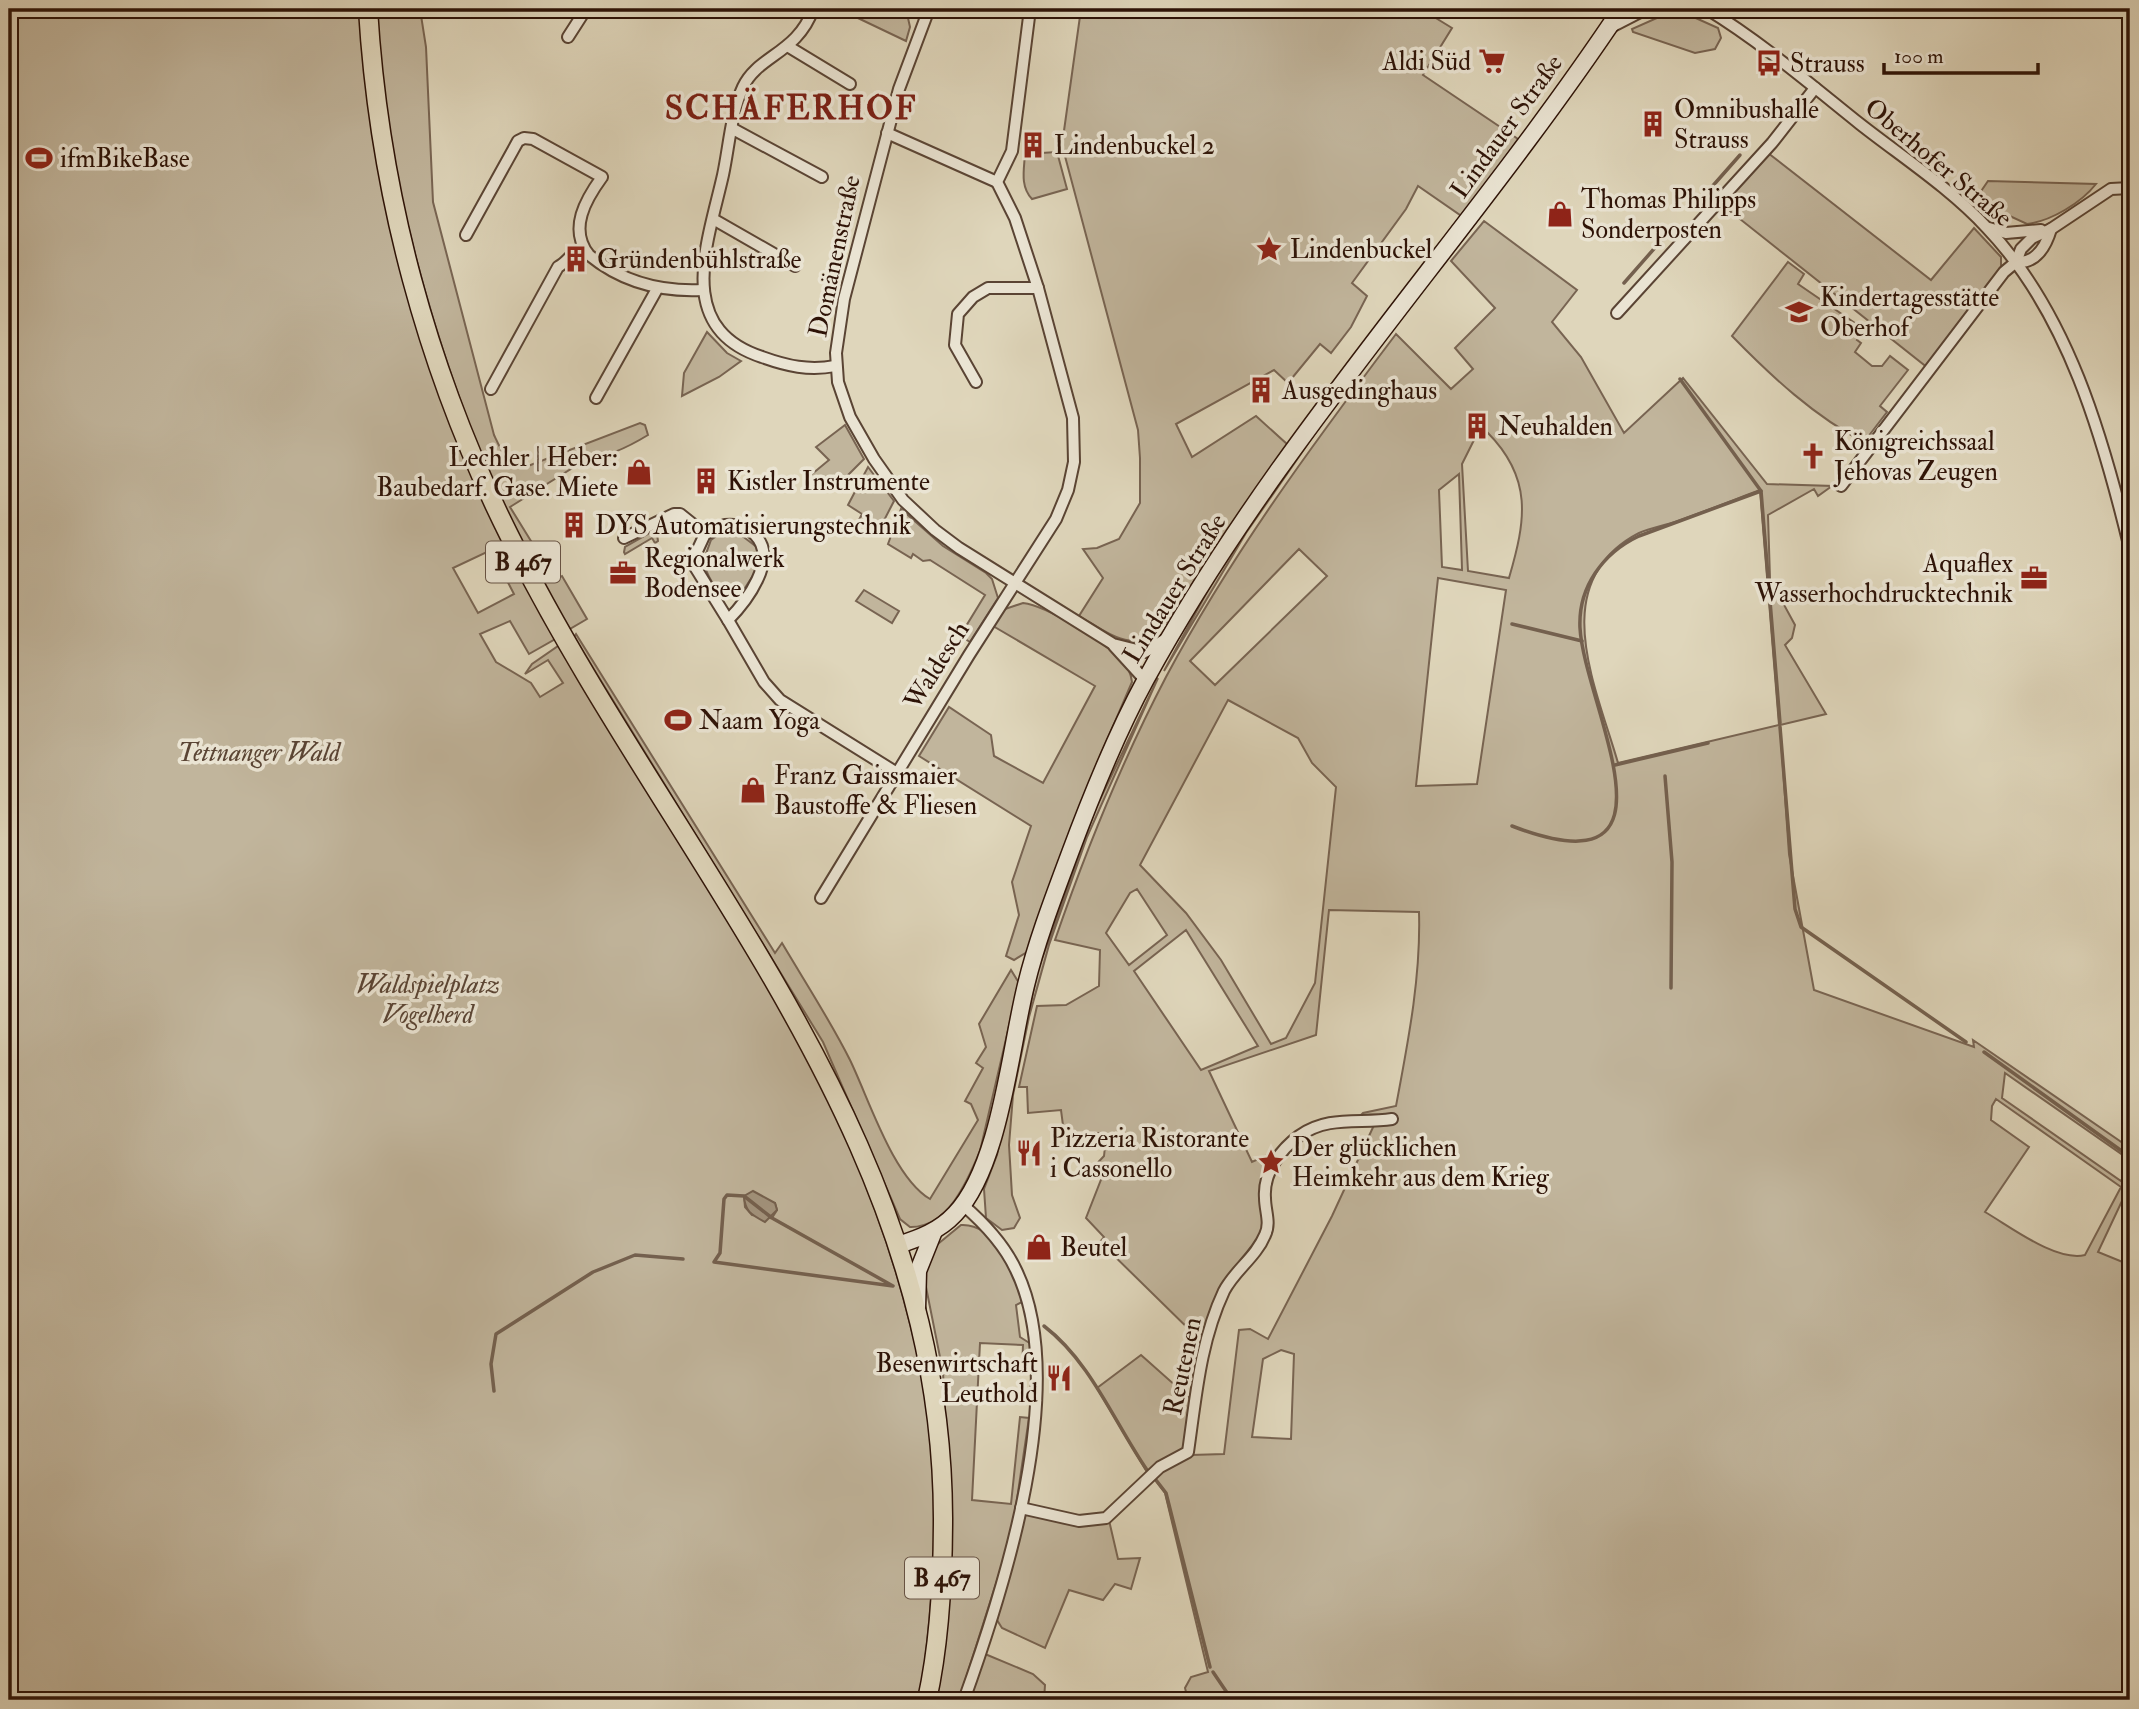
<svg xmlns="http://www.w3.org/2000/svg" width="2139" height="1709" viewBox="0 0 2139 1709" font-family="'IM FELL Double Pica',serif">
	<rect width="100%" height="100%" fill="#dfd6bb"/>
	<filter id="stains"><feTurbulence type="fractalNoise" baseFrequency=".00286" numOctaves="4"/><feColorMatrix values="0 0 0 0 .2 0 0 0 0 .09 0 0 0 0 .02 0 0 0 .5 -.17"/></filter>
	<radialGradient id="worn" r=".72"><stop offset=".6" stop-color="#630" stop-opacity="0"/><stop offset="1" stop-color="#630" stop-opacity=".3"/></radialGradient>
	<!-- green -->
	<g fill="#c1b59c" stroke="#786452" stroke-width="2" fill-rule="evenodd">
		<path d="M9 9H361L384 193 407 293 557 638 529 654 510 621 480 634 496 662 531 683 540 697 563 683 548 660 525 674 532 664 561 644C692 856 844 1067 907 1312 916 1349 928 1387 931 1425 939 1517 933 1608 920 1700H9ZM491 550 514 594 478 613 453 568ZM744 1196 775 1203 777 1210 772 1218 752 1215 745 1207Z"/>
		<path d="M376 9H420L426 47 433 202 494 435C501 450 508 468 528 466L640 423 645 425 648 435C630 446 608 457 587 459L510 507 555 580 562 576 587 619 568 630C545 586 519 543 499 498 436 353 382 167 376 9Z"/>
		<path d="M839 9H906L910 27 906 41Z"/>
		<path d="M1081 9H1421L1452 28 1423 75 1518 139 1463 217 1418 186 1406 209 1352 283 1367 296 1351 327 1331 353 1320 344 1288 383 1274 370 1176 424 1192 457 1256 416 1288 445 1167 621C1137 658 1112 635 1079 616L1103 578 1083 549 1097 548 1119 539 1140 503V458L1138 430 1062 145Z"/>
		<path d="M1689 15 1718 28 1721 38 1715 49 1695 53 1633 32 1632 29 1659 17Z"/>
		<path d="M1057 152 1067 189 1032 199C1020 186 1024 170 1025 154Z"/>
		<path d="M1768 153 1931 280 1974 228 2001 257V270L1928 368 1721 204Z"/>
		<path d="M1988 181 2096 184C2081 203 2051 221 2027 224L1975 200Z"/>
		<path d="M1484 221 1577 290 1552 322 1581 357 1624 433 1683 378 1767 484 1832 486 1818 496 1814 489 1768 515 1770 579 1795 625 1792 638 1785 645 1826 714 1780 725 1789 854 1814 990 1974 1047 1973 1040 2130 1148V1160L2005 1073 2002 1098 2121 1181 2130 1166V1184L2098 1252 2130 1265V1700H1188L1185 1688 1191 1677 1208 1672 1165 1493 1152 1476 1191 1455 1224 1454 1239 1330 1250 1329 1268 1339 1332 1216 1375 1123 1359 1117 1363 1113 1396 1106C1408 1042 1421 977 1419 912L1329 910 1316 1035 1209 1071 1252 1162 1272 1153 1277 1157 1271 1167 1266 1228 1239 1267 1202 1342 1100 1242 1104 1237 1086 1218 1102 1177 1092 1169 1104 1156 1106 1138 1099 1133H1064L1061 1110 1028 1113 1027 1087H1019L1037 1006 1066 1005 1099 986 1100 950 1055 940C1086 850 1122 761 1166 677 1231 555 1313 444 1396 334L1451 389 1473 369 1455 348 1495 308 1451 261ZM1478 432H1487C1533 478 1526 520 1509 578L1468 571 1462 464ZM1459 474 1462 569V570L1442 567 1439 490ZM1760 490 1779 725 1618 763C1596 686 1545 582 1639 533 1650 528 1663 526 1675 522 1703 512 1731 501 1760 490ZM1299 549 1327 576 1215 685 1190 661ZM1438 578 1506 590 1477 784 1416 786ZM1228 700 1298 738 1312 763 1336 787 1315 983 1286 1038 1271 1044 1221 960 1186 913 1140 865ZM1137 889 1167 935 1129 965 1106 933 1130 893ZM1186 930 1258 1046 1201 1070 1134 971ZM1996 1099 2121 1187 2085 1255C2056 1262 2011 1227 1985 1212L2029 1147 1991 1120 1992 1106ZM1281 1350 1294 1354 1291 1439 1252 1437 1263 1359Z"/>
		<path d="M1788 262 1804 274 1798 284 1865 330 1857 340 1861 343 1855 352 1872 366H1882L1890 356 1908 370 1880 406 1887 412 1864 442C1815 417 1771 376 1732 336Z"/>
		<path d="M707 332 727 353 741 361 719 377 682 396 684 373Z"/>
		<path d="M1350 383 1246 533 1164 671 1214 579 1261 506Z"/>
		<path d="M845 425 864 459 836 487 825 477 814 487 806 479 829 460 816 447Z"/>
		<path d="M868 467 894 501 877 534 859 520 862 514 848 505Z"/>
		<path d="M901 509 943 546 986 573 992 579 998 598 970 642 960 636 985 595 930 560 923 561 913 554 911 558 888 544Z"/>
		<path d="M671 521H677L657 534 658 541 655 543 652 538 625 554 624 552 625 547Z"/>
		<path d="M722 532H737L758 548 756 571 739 597C718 600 709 579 703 562L711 540Z"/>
		<path d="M864 590 899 611 892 623 856 601Z"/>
		<path d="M1023 603C1048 606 1106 643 1123 662 1129 668 1131 674 1132 682L1093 773 1027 952 1014 960 1006 956 1019 915 1012 882 1031 826 919 756 949 707 991 735 994 756 1043 783 1095 686 993 626 1005 609Z"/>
		<path d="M576 634 775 953 782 943C805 982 830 1020 850 1060 869 1099 893 1177 930 1199L978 1120 971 1104 965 1101 983 1068 976 1063 986 1047 979 1024 1011 970 1019 983 980 1151C968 1180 948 1228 910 1227L900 1219 823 1042 574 637Z"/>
		<path d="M1158 678 1087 837 1049 945 1029 1017 1013 1095 1009 1145 1012 1195 1020 1218 1014 1228 1002 1230 986 1218 984 1189 997 1155 1038 970 1095 810Z"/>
		<path d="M961 1225C996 1223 1015 1274 1022 1302L1016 1305 1020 1337 1031 1344V1370L1022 1371 1023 1345 980 1343 972 1500 1011 1504 1020 1417 1029 1418 1012 1533 959 1700H933L950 1508 943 1372 923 1272 933 1248Z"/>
		<path d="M1141 1355 1194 1402 1186 1446 1147 1472 1097 1388Z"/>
		<path d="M1030 1511 1077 1522 1108 1516 1118 1559 1140 1558 1131 1589 1115 1584 1103 1600 1069 1590 1045 1648 1002 1628 997 1620 1024 1517Z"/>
		<path d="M985 1654 1033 1674 1045 1685 1044 1700H969Z"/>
	</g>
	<!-- water -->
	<path fill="#a3947e" stroke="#74604e" stroke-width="2" d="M753 1191 775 1203 777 1210 765 1222C752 1215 745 1212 744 1196Z"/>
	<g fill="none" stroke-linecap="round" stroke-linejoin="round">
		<!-- stream -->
		<g stroke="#74604e" stroke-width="3.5">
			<path d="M1695 206 1740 155"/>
			<path d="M1624 283 1667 234"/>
			<path d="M1680 379 1761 491 1780 723"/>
			<path d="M1512 624 1582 641"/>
			<path d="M1780 727 1795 909 1801 927 1966 1042"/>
			<path d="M1615 765 1708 743"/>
			<path d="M1665 776 1672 862 1671 988"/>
			<path d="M1512 826C1694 896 1584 705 1580 628 1578 587 1603 553 1639 536L1761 491"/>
			<path d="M1984 1052 2130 1157"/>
			<path d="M727 1195 744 1196 772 1218 893 1286 714 1262 720 1253 724 1199Z"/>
			<path d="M1044 1326C1091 1362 1114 1422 1147 1470"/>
			<path d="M494 1391 491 1364 496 1334 593 1272 635 1255 683 1259"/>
			<path d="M1156 1480 1166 1493 1210 1667"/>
			<path d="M1213 1672 1232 1700"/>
		</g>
		<!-- minor casing -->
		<g stroke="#5a4434" stroke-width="14">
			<g id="minor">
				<path d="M813 9C798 53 757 56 743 87 731 113 729 147 723 175 708 242 673 328 762 357 787 366 809 371 835 366"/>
				<path d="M929 9 899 89 844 299 836 353 838 382 850 417 874 459 903 500 935 530 959 548 1113 644 1145 652 1164 640"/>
				<path d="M1707 9C1761 42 1810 84 1860 124 1902 157 1950 188 1987 228 2068 313 2103 437 2130 549"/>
				<path d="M1611 27 1646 9"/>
				<path d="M568 37 586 9"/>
				<path d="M789 47 850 84"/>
				<path d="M733 129 822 177"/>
				<path d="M887 133 997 182"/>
				<path d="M713 219 795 266"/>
				<path d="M1989 228 2006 233 2041 230"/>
				<path d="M466 235 518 141 524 138 533 139 602 177C586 199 568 229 589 255 622 282 660 292 702 290"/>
				<path d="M2016 262 2021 249 2032 238 2051 229 2111 189 2130 188"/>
				<path d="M2016 262C2036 264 2046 246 2051 229"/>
				<path d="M1617 313 1772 143 1815 88"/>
				<path d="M976 382 955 345 958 314 973 297 988 288H1038"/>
				<path d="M491 389 558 267C569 261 571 252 583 248"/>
				<path d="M596 398 657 289"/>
				<path d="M1841 486 2004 272 2016 262"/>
				<path d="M725 525C736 524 747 526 755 535 779 559 746 602 728 620L692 562 705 534Z"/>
				<path d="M624 538 674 514H680L705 534"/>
				<path d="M728 620 764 682 780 700 897 773"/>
				<path d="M1114 646 1145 680"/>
				<path d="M821 898 969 655 1056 519 1068 490 1074 462 1073 418 1038 288 1015 218 997 182 1012 151 1030 9"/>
				<path d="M963 1205C985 1224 1004 1244 1016 1270 1071 1383 1004 1589 964 1700"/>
				<path d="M1021 1508 1079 1521 1106 1518 1160 1467 1188 1452C1196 1397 1200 1342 1224 1291 1235 1270 1256 1257 1265 1235 1271 1223 1265 1211 1265 1198 1263 1173 1280 1150 1299 1136 1328 1115 1360 1124 1392 1119"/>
			</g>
		</g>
		<!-- secondary casing -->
		<g stroke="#2e1307" stroke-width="19">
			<g id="secondary">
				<path d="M898 1245C920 1238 939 1231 955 1214 1000 1167 1010 1049 1026 985 1037 940 1054 896 1070 853 1092 794 1116 734 1146 679 1278 437 1469 237 1621 9"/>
				<path d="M917 1309 918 1271 934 1231"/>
			</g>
		</g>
		<!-- primary casing -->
		<g stroke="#2e1307" stroke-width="21">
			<path id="primary" d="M368 9C379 192 427 371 509 535 672 863 942 1129 943 1518 943 1578 940 1641 927 1700"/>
		</g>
		<!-- minor -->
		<use href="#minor" stroke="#eae4d3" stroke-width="10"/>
		<!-- secondary -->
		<use href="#secondary" stroke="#eae4d3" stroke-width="16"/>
		<!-- primary -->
		<use href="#primary" stroke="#dfd6bb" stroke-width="18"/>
	</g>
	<!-- icons -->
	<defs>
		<g id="supermarket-bare" transform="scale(2.1)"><path d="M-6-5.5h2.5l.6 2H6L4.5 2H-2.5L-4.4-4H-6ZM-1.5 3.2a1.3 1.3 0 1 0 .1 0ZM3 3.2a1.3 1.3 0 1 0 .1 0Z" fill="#8f2418" stroke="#eae4d3" stroke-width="2.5" paint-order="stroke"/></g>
		<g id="bus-bare" transform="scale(2.1)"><path d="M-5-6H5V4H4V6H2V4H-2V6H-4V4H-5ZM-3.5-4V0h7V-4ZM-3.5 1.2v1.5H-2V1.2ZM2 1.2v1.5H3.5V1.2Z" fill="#8f2418" stroke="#eae4d3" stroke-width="2.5" paint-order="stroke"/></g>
		<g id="building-bare" transform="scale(2.1)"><path d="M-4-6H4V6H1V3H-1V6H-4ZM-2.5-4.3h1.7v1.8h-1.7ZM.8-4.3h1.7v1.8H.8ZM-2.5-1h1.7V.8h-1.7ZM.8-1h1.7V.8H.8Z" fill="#8f2418" stroke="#eae4d3" stroke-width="2.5" paint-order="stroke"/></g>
		<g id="stadium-bare" transform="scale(2.1)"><path d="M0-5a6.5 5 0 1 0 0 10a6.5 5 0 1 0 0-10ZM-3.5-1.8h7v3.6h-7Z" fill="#8f2418" stroke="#eae4d3" stroke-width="2.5" paint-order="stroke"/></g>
		<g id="shop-bare" transform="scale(2.1)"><path d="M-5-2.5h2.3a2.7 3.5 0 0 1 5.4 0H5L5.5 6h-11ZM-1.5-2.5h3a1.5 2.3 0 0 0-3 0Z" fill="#8f2418" stroke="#eae4d3" stroke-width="2.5" paint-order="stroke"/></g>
		<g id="sight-bare" transform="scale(2.1)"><path d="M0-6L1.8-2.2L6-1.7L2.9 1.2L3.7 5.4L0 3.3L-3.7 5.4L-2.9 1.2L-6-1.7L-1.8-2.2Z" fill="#8f2418" stroke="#eae4d3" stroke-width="2.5" paint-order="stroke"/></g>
		<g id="school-bare" transform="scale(2.1)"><path d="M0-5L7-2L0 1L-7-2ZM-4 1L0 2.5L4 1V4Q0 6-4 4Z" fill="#8f2418" stroke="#eae4d3" stroke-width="2.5" paint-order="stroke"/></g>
		<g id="church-bare" transform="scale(2.1)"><path d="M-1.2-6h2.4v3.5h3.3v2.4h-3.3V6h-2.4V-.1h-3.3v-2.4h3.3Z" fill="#8f2418" stroke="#eae4d3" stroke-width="2.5" paint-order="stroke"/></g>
		<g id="office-bare" transform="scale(2.1)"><path d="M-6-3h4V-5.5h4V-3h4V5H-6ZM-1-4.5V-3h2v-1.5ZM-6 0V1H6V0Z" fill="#8f2418" stroke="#eae4d3" stroke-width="2.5" paint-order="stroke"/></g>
		<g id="restaurant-bare" transform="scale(2.1)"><path d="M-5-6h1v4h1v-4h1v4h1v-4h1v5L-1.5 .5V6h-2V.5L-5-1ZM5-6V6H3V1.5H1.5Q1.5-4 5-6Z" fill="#8f2418" stroke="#eae4d3" stroke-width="2.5" paint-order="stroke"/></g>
	</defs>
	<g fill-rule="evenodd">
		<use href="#supermarket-bare" x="1492" y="61"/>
		<use href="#bus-bare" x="1769" y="63"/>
		<use href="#building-bare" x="1653" y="124"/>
		<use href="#building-bare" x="1033" y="145"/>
		<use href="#stadium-bare" x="39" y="158"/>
		<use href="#shop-bare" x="1560" y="214"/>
		<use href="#sight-bare" x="1269" y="249"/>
		<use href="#building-bare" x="576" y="259"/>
		<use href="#school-bare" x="1799" y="312"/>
		<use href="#building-bare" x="1261" y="390"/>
		<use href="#building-bare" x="1477" y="426"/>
		<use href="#church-bare" x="1813" y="456"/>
		<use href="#shop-bare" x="639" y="472"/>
		<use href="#building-bare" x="706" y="481"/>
		<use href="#building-bare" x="574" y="525"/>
		<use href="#office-bare" x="623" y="573"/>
		<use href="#office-bare" x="2034" y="578"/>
		<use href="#stadium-bare" x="678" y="720"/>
		<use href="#shop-bare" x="753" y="790"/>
		<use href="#restaurant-bare" x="1029" y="1153"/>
		<use href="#sight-bare" x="1271" y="1162"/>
		<use href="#shop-bare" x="1039" y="1247"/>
		<use href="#restaurant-bare" x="1059" y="1378"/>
	</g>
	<g text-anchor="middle" stroke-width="7" stroke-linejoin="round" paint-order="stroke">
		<!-- shield labels -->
		<g fill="#eae4d3" stroke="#665244" stroke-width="2">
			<rect x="486" y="541.5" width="74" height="41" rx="5"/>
			<rect x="905" y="1557.5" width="74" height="41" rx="5"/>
		</g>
		<g font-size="24" font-weight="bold" fill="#2e1307">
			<text x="523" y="570">B 467</text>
			<text x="942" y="1586">B 467</text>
		</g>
		<!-- poi labels -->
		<g font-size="26" fill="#2e1307" stroke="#eae4d3" text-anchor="start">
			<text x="1471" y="70" text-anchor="end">Aldi Süd</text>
			<text x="1790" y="72">Strauss</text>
			<text x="1674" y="118">Omnibushalle<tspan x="1674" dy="30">Strauss</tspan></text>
			<text x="1054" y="154">Lindenbuckel 2</text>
			<text x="60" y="167">ifmBikeBase</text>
			<text x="1581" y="208">Thomas Philipps<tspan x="1581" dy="30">Sonderposten</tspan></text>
			<text x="1290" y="258">Lindenbuckel</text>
			<text x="597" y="268">Gründenbühlstraße</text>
			<text x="1820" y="306">Kindertagesstätte<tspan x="1820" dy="30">Oberhof</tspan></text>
			<text x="1282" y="399">Ausgedinghaus</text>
			<text x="1498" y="435">Neuhalden</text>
			<text x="1834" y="450">Königreichssaal<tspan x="1834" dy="30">Jehovas Zeugen</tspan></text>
			<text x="618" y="466" text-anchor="end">Lechler | Heber:<tspan x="618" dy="30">Baubedarf. Gase. Miete</tspan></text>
			<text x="727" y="490">Kistler Instrumente</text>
			<text x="595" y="534">DYS Automatisierungstechnik</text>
			<text x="644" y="567">Regionalwerk<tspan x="644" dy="30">Bodensee</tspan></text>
			<text x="2013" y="572" text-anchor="end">Aquaflex<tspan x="2013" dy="30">Wasserhochdrucktechnik</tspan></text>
			<text x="699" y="729">Naam Yoga</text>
			<text x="774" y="784">Franz Gaissmaier<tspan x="774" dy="30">Baustoffe &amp; Fliesen</tspan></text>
			<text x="1050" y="1147">Pizzeria Ristorante<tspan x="1050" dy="30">i Cassonello</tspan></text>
			<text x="1292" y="1156">Der glücklichen<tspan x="1292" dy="30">Heimkehr aus dem Krieg</tspan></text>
			<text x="1060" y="1256">Beutel</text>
			<text x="1038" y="1372" text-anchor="end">Besenwirtschaft<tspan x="1038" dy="30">Leuthold</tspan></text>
		</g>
		<!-- street labels -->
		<g font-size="26" fill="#2e1307" stroke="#eae4d3">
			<text transform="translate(1506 126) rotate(-54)" y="9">Lindauer Straße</text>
			<text transform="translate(1939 162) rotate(40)" y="9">Oberhofer Straße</text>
			<text transform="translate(834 256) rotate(-78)" y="9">Domänenstraße</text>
			<text transform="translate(1174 588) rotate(-58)" y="9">Lindauer Straße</text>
			<text transform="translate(936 665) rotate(-58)" y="9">Waldesch</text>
			<text transform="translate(1182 1366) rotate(-78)" y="9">Reutenen</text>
		</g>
		<!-- park labels -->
		<g font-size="26" font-style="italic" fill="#5a4434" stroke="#eae4d3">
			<text x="259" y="761">Tettnanger Wald</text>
			<text x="428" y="993">Waldspielplatz<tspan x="428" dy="30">Vogelherd</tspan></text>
		</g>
		<!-- district labels -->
		<g font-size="33" font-weight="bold" letter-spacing="2" fill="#7a1f14" stroke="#eae4d3">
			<text x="791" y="119">SCHÄFERHOF</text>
		</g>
	</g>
	<!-- margin -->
	<rect width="2139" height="1709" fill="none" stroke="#dfd6bb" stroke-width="35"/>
	<rect x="10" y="10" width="2118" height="1688" fill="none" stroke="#2e1307" stroke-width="3.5"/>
	<rect x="18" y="18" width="2104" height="1674" fill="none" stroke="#2e1307" stroke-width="2"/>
	<!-- scale -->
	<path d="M1884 63v10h154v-10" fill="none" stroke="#2e1307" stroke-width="3.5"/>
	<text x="1894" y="63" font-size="21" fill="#2e1307" stroke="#eae4d3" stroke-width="5" paint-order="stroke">100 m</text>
	<rect width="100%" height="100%" filter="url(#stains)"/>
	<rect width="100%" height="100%" fill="url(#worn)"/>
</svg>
